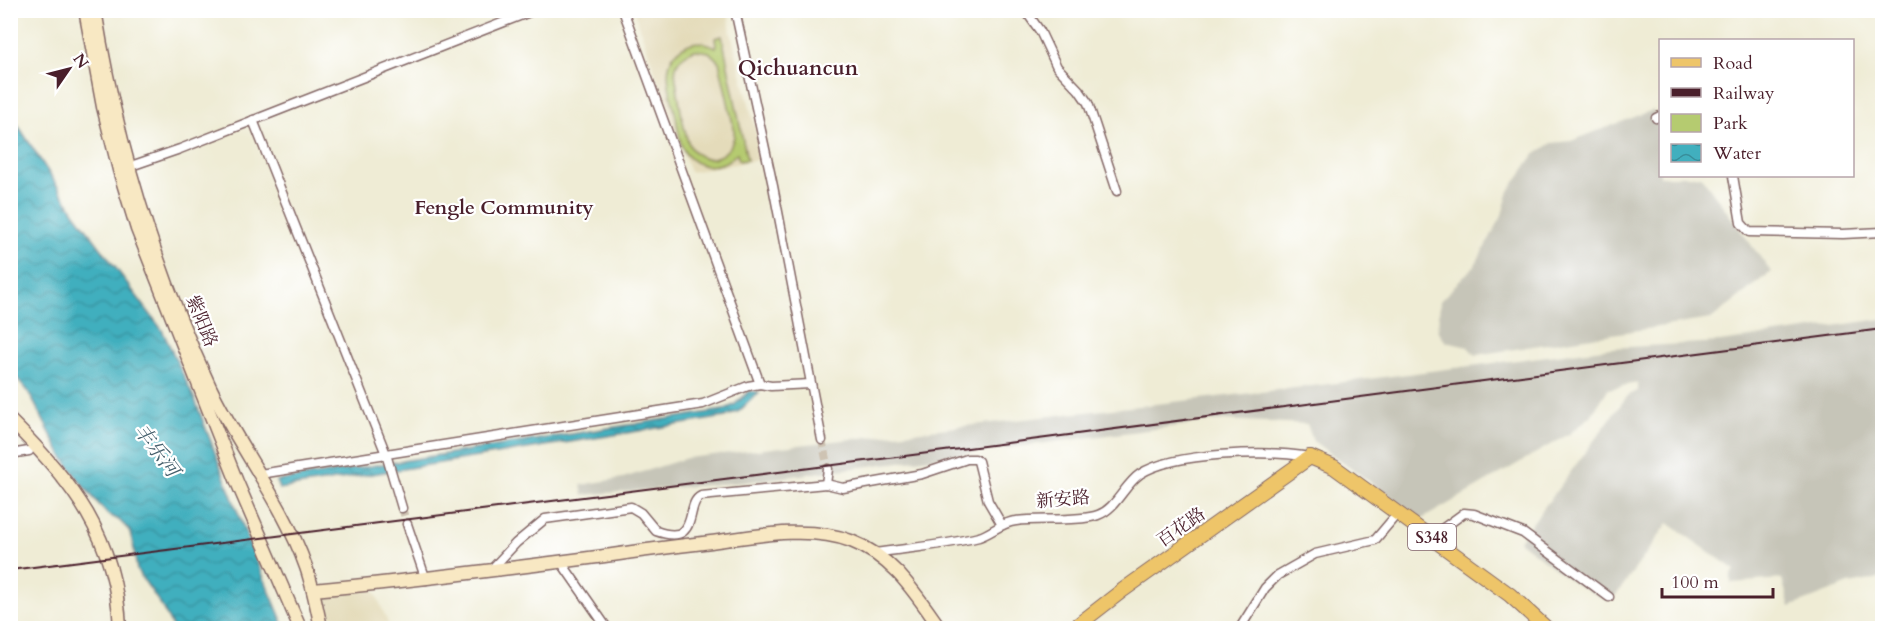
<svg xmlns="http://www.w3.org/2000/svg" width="1893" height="639" viewBox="0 0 1893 639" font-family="Cardo,'Noto Serif SC',serif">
	<defs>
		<pattern id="water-waves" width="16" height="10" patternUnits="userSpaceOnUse" patternTransform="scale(1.5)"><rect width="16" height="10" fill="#41afbe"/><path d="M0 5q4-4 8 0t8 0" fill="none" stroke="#388e9b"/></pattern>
	</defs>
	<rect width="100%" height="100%" fill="#fff"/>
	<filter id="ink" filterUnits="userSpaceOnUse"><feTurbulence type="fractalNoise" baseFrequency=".0167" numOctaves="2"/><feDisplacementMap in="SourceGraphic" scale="12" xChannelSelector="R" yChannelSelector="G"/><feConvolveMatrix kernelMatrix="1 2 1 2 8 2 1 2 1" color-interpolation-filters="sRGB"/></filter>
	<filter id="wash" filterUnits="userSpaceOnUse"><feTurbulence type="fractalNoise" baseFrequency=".008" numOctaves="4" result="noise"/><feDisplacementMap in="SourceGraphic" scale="24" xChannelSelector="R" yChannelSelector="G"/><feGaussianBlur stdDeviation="1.35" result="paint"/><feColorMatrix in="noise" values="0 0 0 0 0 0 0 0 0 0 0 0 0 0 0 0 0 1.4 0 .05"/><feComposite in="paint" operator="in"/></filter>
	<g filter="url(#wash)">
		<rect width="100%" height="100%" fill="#efecd5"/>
		<!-- built -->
		<g fill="#e4dbba">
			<path d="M634 11H728L731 33 763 159 690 172Z"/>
			<path d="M374 589 390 628H333L324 596 330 593Z"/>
		</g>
		<!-- industrial -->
		<g fill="#c6c5b8">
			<path d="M1653 110 1660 130V176H1701L1771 272 1711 319 1475 355 1468 347 1446 342 1438 331 1440 301 1475 265 1501 218 1509 191 1533 156 1552 143 1571 141Z"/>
			<path d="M1882 319V578L1849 584 1790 607 1782 579 1731 583V575L1735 570 1668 523 1617 594 1608 601 1574 583 1519 541 1628 395 1638 391 1637 383 1608 389 1591 416 1569 434 1422 519 1313 441 1307 424 1224 420 745 482 583 495 581 485 623 478 687 458 1321 385 1611 348 1720 342Z"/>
		</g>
		<!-- green -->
		<path fill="#b5cb70" stroke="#80754e" stroke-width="1.5" fill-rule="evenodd" d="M722 36 747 160 739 161 737 153C723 169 699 171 685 153 679 144 678 128 676 117 671 94 657 60 685 46 695 40 706 42 716 47L715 38ZM695 50 709 52 719 62 734 129C737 153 707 170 691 148 683 136 679 96 676 80 673 65 680 55 695 50Z"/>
		<!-- water -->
		<g fill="url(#water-waves)" stroke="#466774" stroke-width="1.5">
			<path d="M10 113 74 212 162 330 195 400 251 547 285 628H173L161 605 137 570 133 543 129 530 119 520 107 514 81 483 62 456 28 391 11 371Z"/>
			<path d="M749 391 759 392 739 411 725 417 279 489 276 481 723 410 734 405Z"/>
		</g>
	</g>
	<g filter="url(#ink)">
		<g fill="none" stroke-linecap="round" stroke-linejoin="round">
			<!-- street-tunnel -->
			<g stroke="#cec3b3" stroke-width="8" stroke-dasharray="8 4" stroke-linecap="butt">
				<path d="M822 440 828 469"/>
				<path d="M402 508 407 524"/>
			</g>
			<!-- street casing -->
			<g stroke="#846766" stroke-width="11">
				<g id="street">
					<path d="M623 10 760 384"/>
					<path d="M735 10 773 186 822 440"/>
					<path d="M1025 10 1040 31 1057 67 1079 90 1088 103 1117 191"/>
					<path d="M1656 118 1660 116"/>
					<path d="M253 120 386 454 402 508"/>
					<path d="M128 167 180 149 535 10"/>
					<path d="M1733 176 1741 223 1749 232 1843 234 1882 232"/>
					<path d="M10 454 29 451"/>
					<path d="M260 474 703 404 748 386 760 384 771 386 811 384"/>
					<path d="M826 484 828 469"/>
					<path d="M407 524 426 580"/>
					<path d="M1431 537 1464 513 1474 514 1523 533 1609 597"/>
					<path d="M875 553C909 548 945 545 979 537 992 533 1002 522 1016 521 1038 518 1079 522 1098 515 1116 509 1124 485 1140 474 1174 452 1269 450 1310 457"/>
					<path d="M561 562 607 628"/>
					<path d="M490 571 516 543 545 519 631 507 641 513 656 531C701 547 684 504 701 496L826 484 843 488 922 474 967 459H975L978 461 988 501 1002 525"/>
					<path d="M1240 628 1265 588 1278 575 1315 554 1375 540 1392 520"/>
				</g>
			</g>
			<!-- secondary casing -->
			<g stroke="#846766" stroke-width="15">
				<g id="secondary">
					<path d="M85 10 103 107 119 170 137 229 237 482 300 628"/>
					<path d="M95 10C116 141 154 267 210 387 239 448 283 502 306 567 313 587 317 608 321 628"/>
					<path d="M10 420C73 482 116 537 120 628"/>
					<path d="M313 590C413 581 512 568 612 555 645 550 678 546 711 542 754 536 810 525 851 541 893 557 915 593 940 628"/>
				</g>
			</g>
			<!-- primary casing -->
			<g stroke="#846766" stroke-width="16">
				<g id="primary">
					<path d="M1310 457 1334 467 1510 595 1546 628"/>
					<path d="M1074 628 1123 590 1310 457"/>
				</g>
			</g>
			<!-- street -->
			<use href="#street" stroke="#fff" stroke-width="8"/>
			<!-- secondary -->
			<use href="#secondary" stroke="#f8e8c3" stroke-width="12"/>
			<!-- primary -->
			<use href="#primary" stroke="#eec569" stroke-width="14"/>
			<!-- rail -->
			<path stroke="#4a1f2b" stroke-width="2" d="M10 570 1046 438 1882 329"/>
		</g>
	</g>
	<g text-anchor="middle" stroke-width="4.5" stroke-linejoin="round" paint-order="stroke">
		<!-- shield labels -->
		<rect fill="#fff" stroke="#80626b" stroke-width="1.5" x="1408" y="524" width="48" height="26" rx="4.5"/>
		<g font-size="16" font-weight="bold" fill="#4a1f2b">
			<text x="1432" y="543">S348</text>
		</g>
		<!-- street labels -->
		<g font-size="18" fill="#4a1f2b" stroke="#fff">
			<text transform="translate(202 321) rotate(68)" y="6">紫阳路</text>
			<text transform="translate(1063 499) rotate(-5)" y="6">新安路</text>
			<text transform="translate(1181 527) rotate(-35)" y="6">百花路</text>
		</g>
		<!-- neighbourhood labels -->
		<g font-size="20" font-weight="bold" fill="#4a1f2b" stroke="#fff">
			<text x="504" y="214">Fengle Community</text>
		</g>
		<!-- water labels -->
		<g font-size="20" font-style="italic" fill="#46606d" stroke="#fff">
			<text transform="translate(157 450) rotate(53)" y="7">丰乐河</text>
		</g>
		<!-- quarter labels -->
		<g font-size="21" font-weight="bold" fill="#4a1f2b" stroke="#fff">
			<text x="798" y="75">Qichuancun</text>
		</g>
	</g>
	<!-- margin -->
	<rect width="1893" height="639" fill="none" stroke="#fff" stroke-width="36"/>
	<!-- legend -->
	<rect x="1659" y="39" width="195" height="138" fill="#ffffff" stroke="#b7a5aa" stroke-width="1.5"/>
	<rect x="1671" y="58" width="30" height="9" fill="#eec569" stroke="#b7a5aa" stroke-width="1.5"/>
	<text x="1713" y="69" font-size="18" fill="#4a1f2b">Road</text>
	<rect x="1671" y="88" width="30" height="9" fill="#4a1f2b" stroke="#b7a5aa" stroke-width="1.5"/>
	<text x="1713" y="99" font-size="18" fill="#4a1f2b">Railway</text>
	<rect x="1671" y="114" width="30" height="18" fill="#b5cb70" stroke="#b7a5aa" stroke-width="1.5"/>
	<text x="1713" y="129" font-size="18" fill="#4a1f2b">Park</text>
	<rect x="1671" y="144" width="30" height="18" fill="url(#water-waves)" stroke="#b7a5aa" stroke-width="1.5"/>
	<text x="1713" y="159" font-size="18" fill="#4a1f2b">Water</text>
	<!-- north arrow -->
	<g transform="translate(69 69) rotate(55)" stroke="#ffffff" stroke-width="4.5" paint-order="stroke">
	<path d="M0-4.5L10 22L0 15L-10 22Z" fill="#4a1f2b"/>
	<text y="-9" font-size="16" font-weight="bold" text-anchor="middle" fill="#4a1f2b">N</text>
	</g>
	<!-- scale -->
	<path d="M1662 588v9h111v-9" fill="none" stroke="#4a1f2b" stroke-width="3"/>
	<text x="1671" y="588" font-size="18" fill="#4a1f2b" stroke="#ffffff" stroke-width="4.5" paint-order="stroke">100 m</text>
</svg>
